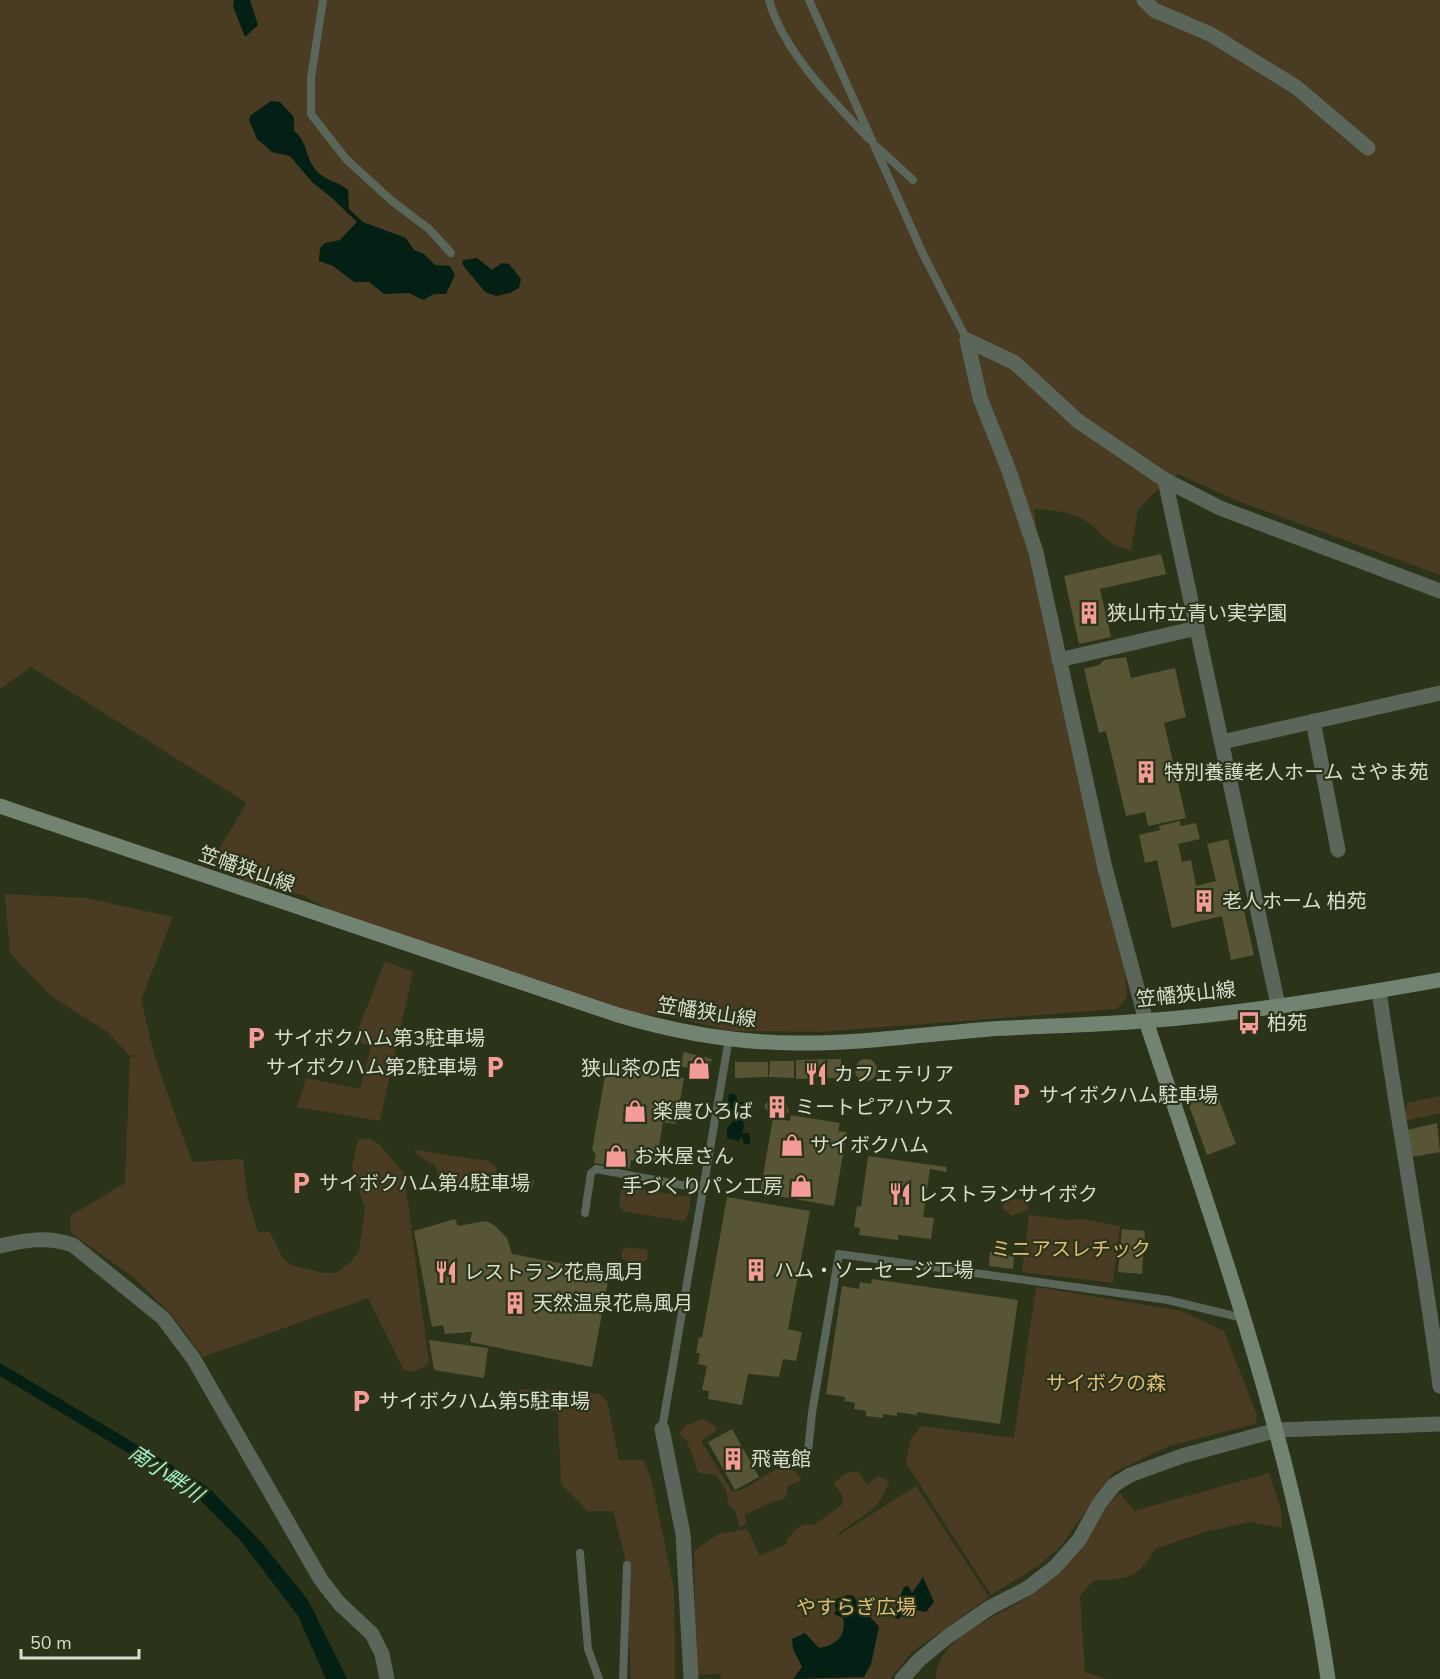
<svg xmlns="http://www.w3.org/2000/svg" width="1440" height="1679" viewBox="0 0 1440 1679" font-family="'Nunito Sans','Noto Sans JP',sans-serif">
	<rect width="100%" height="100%" fill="#2b3318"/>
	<!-- green -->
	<g fill="#493c23">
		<path d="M0 0H1440V575L1238 501 1178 474 1157 490 1138 509 1131 550C1103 546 1102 529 1081 518 1066 511 1050 510 1034 509L1037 533 1125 968 1127 997 1117 1009 820 1032 731 1031 672 1017 634 1013 335 913 302 895 249 882 209 865 247 803 31 667 0 689Z"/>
		<path d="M5 894 86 898 173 917 141 1000 155 1058 192 1162 243 1159 248 1199 258 1232H270L282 1257 291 1265 323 1273H336L351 1262 359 1250 365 1209 352 1167 358 1140 369 1138 379 1144 404 1173 429 1363 415 1372 404 1370 368 1298 203 1357 171 1314 133 1277 71 1233 70 1216 125 1183 130 1057 137 1056 129 1055 109 1033 51 996 10 953Z"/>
		<path d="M385 961 413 972 380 1121 297 1107 306 1078 360 1089 371 1047 358 1042 357 1033Z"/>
		<path d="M1440 1096V1113L1404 1121 1407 1103Z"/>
		<path d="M415 1150 489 1161 497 1168 493 1185 452 1183 438 1178 436 1166 417 1155Z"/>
		<path d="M516 1170 518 1178 534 1180V1184L529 1192 516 1193 510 1190 509 1177Z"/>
		<path d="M625 1186 690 1197V1207L685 1221 625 1212 619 1206 621 1189Z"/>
		<path d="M1027 1199 1028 1210 1012 1216 1002 1208 1006 1200Z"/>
		<path d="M1029 1215 1068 1220 1083 1219 1120 1226 1113 1283 1022 1272Z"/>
		<path d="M627 1247 647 1250 648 1259C637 1266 632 1268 622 1258V1251Z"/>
		<path d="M1036 1287 1182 1311 1224 1331 1257 1415 1255 1424 1169 1446 1113 1473 1061 1546 1038 1566 991 1595 906 1463 911 1439 921 1426 1014 1438Z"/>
		<path d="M543 1389 599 1394 607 1401 619 1460H644L652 1482 674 1589 675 1679H631L625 1557 613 1511H588L561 1484 558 1412 518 1401 519 1390Z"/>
		<path d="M703 1419 715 1426 716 1431 702 1440V1443L732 1491C752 1495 781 1447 802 1480L788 1486 786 1497 779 1501 776 1500 745 1515 746 1524 740 1527 735 1510 729 1506 726 1490 716 1475 698 1473 687 1441 679 1434 685 1426Z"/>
		<path d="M858 1471 867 1485 878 1476 889 1481C878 1518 855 1515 836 1537L916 1486 989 1597 911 1653 890 1679H721L720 1674 696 1675 694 1551 718 1534 747 1529 760 1556 787 1544 786 1540C796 1531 798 1522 814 1525L843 1504 842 1494 833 1484 844 1474Z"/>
		<path d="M1269 1473 1281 1510 1282 1528 1250 1522 1205 1532 1155 1549C1135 1582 1129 1577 1093 1581L1080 1596 1085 1672 1107 1679H936C937 1633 1007 1615 1038 1590 1055 1577 1076 1549 1090 1532 1101 1518 1106 1504 1120 1493L1134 1511Z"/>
	</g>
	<!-- water -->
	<g fill="#041f14">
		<path d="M234 0H250L258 25 245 37 233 6Z"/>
		<path d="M271 101 280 102 294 117V131C307 140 305 156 315 169 324 181 338 181 348 190L349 209 363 222 406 238 414 250 424 254 435 265 450 266 455 275 446 294H434L423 300 409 293 384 294 369 282H354L333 266 319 261 320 248 325 243 340 240 357 222 332 198 312 182 290 156 272 152 257 139 249 120 251 115Z"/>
		<path d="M477 258 492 270 502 263 509 264 521 279 519 288 510 293 496 296 485 292 462 264 463 260Z"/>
		<path d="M730 1093 736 1095 738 1102H747L751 1106 742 1119 744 1126 742 1133H749L750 1144H744L742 1136 738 1141 727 1138V1128L734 1120 728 1099Z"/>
		<path d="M0 1363 208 1487 261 1542 308 1600 347 1679H326L298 1616 241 1541 190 1490 0 1376Z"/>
		<path d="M923 1577 934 1602 926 1612 911 1609 898 1619 892 1617 904 1587 908 1586 912 1593Z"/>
		<path d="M848 1595 854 1596C858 1609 870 1615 879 1627L871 1664 864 1677 793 1679 802 1667 793 1649 792 1639 805 1633 819 1648C836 1646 847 1635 843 1618L834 1614 836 1609 833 1600Z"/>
	</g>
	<!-- building -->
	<g fill="#585536">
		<path d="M1161 554 1166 574 1100 589 1111 637 1079 644 1064 576Z"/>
		<path d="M1126 657 1131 678 1175 668 1186 717 1164 723 1186 818 1148 826 1145 812 1126 816 1106 731 1099 733 1084 669 1099 665 1104 660Z"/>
		<path d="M1180 821 1181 826 1196 823 1200 839 1178 844 1182 862 1191 860 1196 886 1216 881 1207 844 1228 839 1254 955 1231 960 1222 916 1172 928 1157 860 1145 863 1139 835 1160 830 1159 826Z"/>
		<path d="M684 1052 712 1059 708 1073 680 1066Z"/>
		<circle cx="866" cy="1070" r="11"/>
		<path d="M608 1059 656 1069 655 1073 684 1078 676 1124 663 1122 656 1164 631 1160 630 1169 594 1163 596 1154 592 1150Z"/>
		<path d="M841 1059V1078L796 1079V1060Z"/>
		<path d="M770 1061H794V1078L769 1077Z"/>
		<path d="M735 1062H768V1077L735 1078Z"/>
		<path d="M1214 1087 1236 1144 1207 1155 1186 1097Z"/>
		<path d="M768 1101 786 1103 789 1112 783 1115 768 1112 764 1106Z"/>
		<path d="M791 1115 840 1123 838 1131 847 1132 834 1206 760 1193 773 1118 790 1121Z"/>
		<path d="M1437 1123 1440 1152 1412 1157 1407 1130Z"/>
		<path d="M868 1156 947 1167 946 1172 930 1169 923 1217 934 1218 931 1239 898 1235V1240L859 1235 860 1228 854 1227 857 1206 861 1207Z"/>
		<path d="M727 1197 810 1211 788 1329 802 1332 796 1361 783 1359 779 1377 748 1374 742 1405 708 1399 709 1391 702 1390 707 1366 698 1364 700 1353H696L699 1337 702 1338Z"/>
		<path d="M455 1219 458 1226 486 1221 494 1225 507 1238 512 1254 606 1272 605 1280 608 1281 592 1367 470 1342 472 1332 445 1334 443 1325 432 1327 414 1231Z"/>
		<path d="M1122 1229 1145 1231 1142 1274 1118 1272Z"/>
		<path d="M990 1252 1014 1256 1013 1269 989 1266Z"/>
		<path d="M872 1279 1018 1300 1000 1424 917 1412V1415L897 1412V1416L883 1414V1418L866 1416V1411L854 1409 855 1403 844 1401 845 1397 826 1394 842 1286 859 1289 860 1282 871 1284Z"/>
		<path d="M429 1340 488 1348 484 1378 434 1370Z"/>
		<path d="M732 1429 759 1477 735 1490 708 1442Z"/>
	</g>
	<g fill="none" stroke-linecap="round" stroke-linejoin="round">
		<!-- lane -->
		<g stroke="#5b665b" stroke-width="8">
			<path d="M323 0 311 78V114L346 159 392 201 429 229 451 253"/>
			<path d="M769 0C783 51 833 101 869 139"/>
			<path d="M809 0 923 254 967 340"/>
			<path d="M877 147 913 180"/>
			<path d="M585 1213 591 1173 596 1169 703 1189"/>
			<path d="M662 1429 729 1038"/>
			<path d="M808 1452 812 1413 839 1254 1168 1300 1243 1318"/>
			<path d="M580 1553 588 1649 599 1679"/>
			<path d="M623 1679 627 1565"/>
		</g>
		<!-- street -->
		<g stroke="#5b665b" stroke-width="15">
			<path d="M1144 0 1154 10 1210 34 1296 87 1368 148"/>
			<path d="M967 340 980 398 1008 468 1036 552 1105 868 1146 1021"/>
			<path d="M967 340 1015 363 1078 421 1165 480 1220 508 1440 591"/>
			<path d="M1165 480 1278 1005"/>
			<path d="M1059 660 1197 628"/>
			<path d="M1313 721 1338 850"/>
			<path d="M1222 742 1440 693"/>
			<path d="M1379 991C1398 1123 1423 1254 1440 1386"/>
			<path d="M0 1246C26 1240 47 1236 73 1245L163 1318 193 1358 321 1580 339 1603 372 1634 382 1654 387 1679"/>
			<path d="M662 1429 683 1534 691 1679"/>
			<path d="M902 1679 919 1660 947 1637 989 1608 1028 1588 1055 1567 1079 1540 1099 1504 1114 1485 1130 1475 1182 1456 1277 1430 1440 1424"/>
		</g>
		<!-- secondary -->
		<g stroke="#738372" stroke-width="15">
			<path d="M0 806 618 1015C676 1032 736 1043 796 1043 861 1044 926 1034 990 1029 1042 1026 1093 1025 1144 1021 1241 1014 1344 997 1440 980"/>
			<path d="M1146 1021C1218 1237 1296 1453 1328 1679"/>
		</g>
	</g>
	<!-- icons -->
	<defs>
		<g id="building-bare" transform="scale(1.8)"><path d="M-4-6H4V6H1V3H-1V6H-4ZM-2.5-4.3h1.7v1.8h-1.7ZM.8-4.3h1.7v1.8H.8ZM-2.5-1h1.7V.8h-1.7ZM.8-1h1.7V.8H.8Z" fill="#f59b98" stroke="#2b3318" stroke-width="2.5" paint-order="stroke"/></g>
		<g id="bus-bare" transform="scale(1.8)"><path d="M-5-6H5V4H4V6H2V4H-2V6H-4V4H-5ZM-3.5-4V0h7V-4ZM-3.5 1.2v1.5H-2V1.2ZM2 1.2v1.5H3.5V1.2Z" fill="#f59b98" stroke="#2b3318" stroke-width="2.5" paint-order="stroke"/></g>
		<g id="parking-bare" transform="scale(1.8)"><path d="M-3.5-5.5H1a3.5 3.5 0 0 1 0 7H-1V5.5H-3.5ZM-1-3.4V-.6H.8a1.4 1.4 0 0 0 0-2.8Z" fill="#f59b98" stroke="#2b3318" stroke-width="2.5" paint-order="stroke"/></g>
		<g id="shop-bare" transform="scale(1.8)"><path d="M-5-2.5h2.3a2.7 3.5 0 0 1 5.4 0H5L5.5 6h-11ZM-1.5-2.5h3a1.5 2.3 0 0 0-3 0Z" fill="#f59b98" stroke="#2b3318" stroke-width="2.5" paint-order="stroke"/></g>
		<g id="restaurant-bare" transform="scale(1.8)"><path d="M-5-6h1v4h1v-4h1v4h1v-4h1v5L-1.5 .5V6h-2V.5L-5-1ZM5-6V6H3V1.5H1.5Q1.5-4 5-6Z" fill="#f59b98" stroke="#2b3318" stroke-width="2.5" paint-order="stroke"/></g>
	</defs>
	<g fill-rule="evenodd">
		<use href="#building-bare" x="1089" y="613"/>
		<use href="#building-bare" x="1146" y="772"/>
		<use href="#building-bare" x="1204" y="901"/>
		<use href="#bus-bare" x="1249" y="1023"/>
		<use href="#parking-bare" x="256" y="1038"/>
		<use href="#parking-bare" x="495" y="1067"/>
		<use href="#shop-bare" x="699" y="1068"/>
		<use href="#restaurant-bare" x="816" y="1074"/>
		<use href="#parking-bare" x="1021" y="1095"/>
		<use href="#building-bare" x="777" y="1107"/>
		<use href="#shop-bare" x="635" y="1111"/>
		<use href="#shop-bare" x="792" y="1145"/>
		<use href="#shop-bare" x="616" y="1156"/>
		<use href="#parking-bare" x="301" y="1183"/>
		<use href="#shop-bare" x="801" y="1186"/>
		<use href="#restaurant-bare" x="900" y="1194"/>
		<use href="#building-bare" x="756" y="1270"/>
		<use href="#restaurant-bare" x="446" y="1272"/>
		<use href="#building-bare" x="515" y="1303"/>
		<use href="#parking-bare" x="361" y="1401"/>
		<use href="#building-bare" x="733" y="1459"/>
	</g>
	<g text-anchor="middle" stroke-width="4.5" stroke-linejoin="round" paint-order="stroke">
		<!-- poi labels -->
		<g font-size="20" fill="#d8decd" stroke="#2b3318" text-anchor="start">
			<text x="1107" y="620">狭山市立青い実学園</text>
			<text x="1164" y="779">特別養護老人ホーム さやま苑</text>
			<text x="1222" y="908">老人ホーム 柏苑</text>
			<text x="1267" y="1030">柏苑</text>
			<text x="274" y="1045">サイボクハム第3駐車場</text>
			<text x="477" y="1074" text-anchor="end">サイボクハム第2駐車場</text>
			<text x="681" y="1075" text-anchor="end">狭山茶の店</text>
			<text x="834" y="1081">カフェテリア</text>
			<text x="1039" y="1102">サイボクハム駐車場</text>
			<text x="795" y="1114">ミートピアハウス</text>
			<text x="653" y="1118">楽農ひろば</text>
			<text x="810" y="1152">サイボクハム</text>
			<text x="634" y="1163">お米屋さん</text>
			<text x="319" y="1190">サイボクハム第4駐車場</text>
			<text x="783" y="1193" text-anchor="end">手づくりパン工房</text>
			<text x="918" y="1201">レストランサイボク</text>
			<text x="774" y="1277">ハム・ソーセージ工場</text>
			<text x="464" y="1279">レストラン花鳥風月</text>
			<text x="533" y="1310">天然温泉花鳥風月</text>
			<text x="379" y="1408">サイボクハム第5駐車場</text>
			<text x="751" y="1466">飛竜館</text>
		</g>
		<!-- street labels -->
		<g font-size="20" fill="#d8decd" stroke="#2b3318">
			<text transform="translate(247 869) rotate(19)" y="7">笠幡狭山線</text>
			<text transform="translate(1186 994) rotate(-6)" y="7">笠幡狭山線</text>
			<text transform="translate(707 1012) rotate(9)" y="7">笠幡狭山線</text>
		</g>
		<!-- park labels -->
		<g font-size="20" fill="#e0bc77" stroke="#2b3318">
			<text x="1071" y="1256">ミニアスレチック</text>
			<text x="1106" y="1390">サイボクの森</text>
			<text x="856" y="1614">やすらぎ広場</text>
		</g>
		<!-- water labels -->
		<g font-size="21" font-style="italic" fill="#a0f2cc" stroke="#2b3318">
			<text transform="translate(166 1474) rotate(34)" y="7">南小畔川</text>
		</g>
	</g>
	<!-- scale -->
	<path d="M21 1649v9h118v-9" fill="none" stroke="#d8decd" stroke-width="3"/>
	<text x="30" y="1649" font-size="18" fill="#d8decd" stroke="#2b3318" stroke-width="4.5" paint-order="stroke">50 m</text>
</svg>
